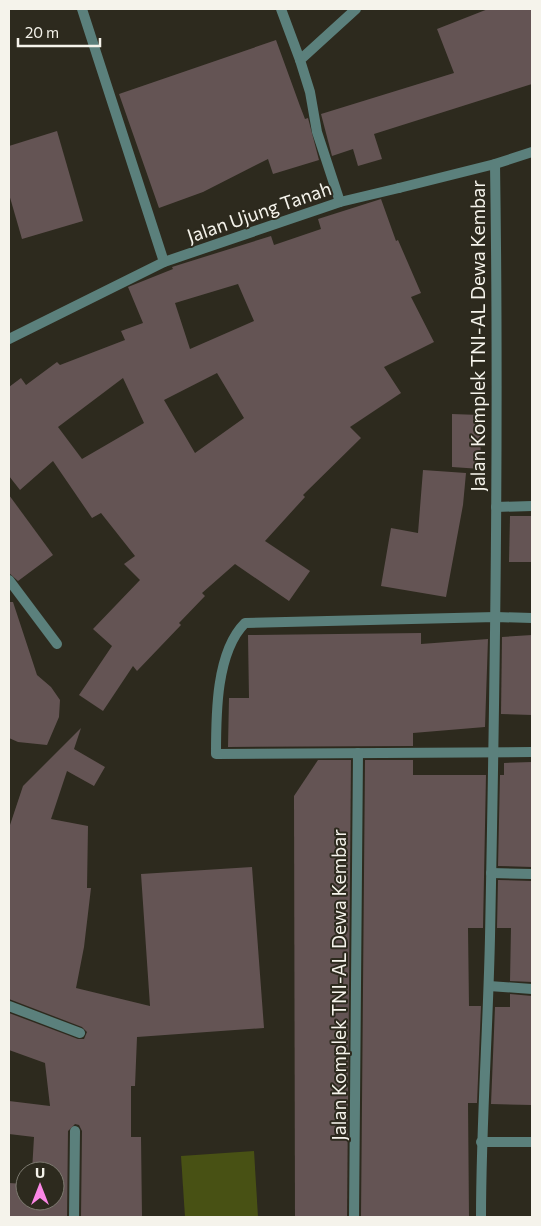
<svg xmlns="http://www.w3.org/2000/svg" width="541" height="1226" viewBox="0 0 541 1226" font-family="Commissioner,sans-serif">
	<rect width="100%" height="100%" fill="#2d2a1e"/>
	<!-- green -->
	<path fill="#485114" d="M254 1151 258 1217H185L181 1156Z"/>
	<!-- building -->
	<g fill="#645454" fill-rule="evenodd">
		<path d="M488 9H532V84L374 134 382 159 358 166 353 149 332 156 321 114 454 73 437 29Z"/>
		<path d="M276 40 300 106 305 119 308 118 319 160 273 174 268 159 203 192 159 208 119 94Z"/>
		<path d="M57 131 83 221 22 239 9 194V146Z"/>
		<path d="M381 199 396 241 398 240 421 293 411 297 434 342 384 367 401 393 350 427 361 438 303 495 305 497 265 541 310 571 289 601 235 564 202 593 205 596 179 623 181 625 137 671 133 666 103 711 79 695 112 646 93 629 140 580 124 564 135 556 101 513 92 518 53 461 20 490 9 476V387L21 378 26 385 57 362 60 365 125 340 121 331 143 323 128 287 173 269 172 267 271 236 274 245 321 229 318 219ZM238 284 254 321 190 349 175 303ZM217 373 244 418 195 453 164 400ZM123 378 144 423 82 459 58 427Z"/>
		<path d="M452 414 480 415 481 469 452 467Z"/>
		<path d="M423 470 466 473 463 505 446 597 381 586 391 528 418 533Z"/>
		<path d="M9 495 53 555 18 581 9 573Z"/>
		<path d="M510 516H532V562H509Z"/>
		<path d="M9 602H13L37 675 51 687 60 700 59 717 47 745 18 742 9 738Z"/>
		<path d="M421 633V644L488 639 485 727 413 733V746L228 747 229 698H249L248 635Z"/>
		<path d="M532 635V715L501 714 502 637Z"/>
		<path d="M81 728 74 749 105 767 94 786 67 771 51 819 88 826 87 888H91L84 947 76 988 150 1006 141 874 252 867 264 1028 137 1037 135 1086H131V1137H141L142 1217H81L82 1131 79 1125 75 1124 68 1131 67 1217H9V1183L25 1184V1201H55V1171H32L34 1137 9 1134V1101L50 1106 45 1063 9 1050V1013L78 1039H84L87 1032 82 1027 9 999V828L23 786Z"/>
		<path d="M318 760H351L347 1217H295L294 796Z"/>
		<path d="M365 760H413V775H486L483 928H468L469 1006H481L477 1103H468L469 1217H361Z"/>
		<path d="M532 762V867L498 866 500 775H504V763Z"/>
		<path d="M498 880 532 881V982L510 981 511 928H497Z"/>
		<path d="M510 994 532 996V1105L491 1104 495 1007H510Z"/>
	</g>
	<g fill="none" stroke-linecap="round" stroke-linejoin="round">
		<!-- service -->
		<g stroke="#5b807c" stroke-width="10">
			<path d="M82 9 164 262"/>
			<path d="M281 9 300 60"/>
			<path d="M399 188 495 164 532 152"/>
			<path d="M340 202 317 132 310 92 300 60 356 9"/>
			<path d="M9 580 57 644"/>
		</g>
		<!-- minor -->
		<g stroke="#5b807c" stroke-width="10">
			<path d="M9 339 164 262 340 202 399 188"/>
			<path d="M496 507 532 506"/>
			<path d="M532 618 496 617 245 623C216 652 216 714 216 754L532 752"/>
			<path d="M491 873 532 874"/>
			<path d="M489 986 532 989"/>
			<path d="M9 1006 80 1033"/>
			<path d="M481 1142H532"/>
			<path d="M74 1217 75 1131"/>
			<path d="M354 1217 358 753"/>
			<path d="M481 1217C481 1124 488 1031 490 937 495 680 499 422 495 164"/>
		</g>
	</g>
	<g text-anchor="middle" stroke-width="4" stroke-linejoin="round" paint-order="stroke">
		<!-- street labels -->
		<g font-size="19" fill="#f5f3eb" stroke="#2d2a1e">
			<text transform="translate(259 212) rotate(-19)" y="7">Jalan Ujung Tanah</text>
			<text transform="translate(478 336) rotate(-90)" y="7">Jalan Komplek TNI-AL Dewa Kembar</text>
			<text transform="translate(339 985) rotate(-90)" y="7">Jalan Komplek TNI-AL Dewa Kembar</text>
		</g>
	</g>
	<!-- border -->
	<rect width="541" height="1226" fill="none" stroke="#f5f3eb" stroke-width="20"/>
	<!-- north arrow -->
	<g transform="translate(40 1186)"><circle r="24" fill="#2d2a1e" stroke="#7d7a70"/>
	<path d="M0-4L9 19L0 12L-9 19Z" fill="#fb87e6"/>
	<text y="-8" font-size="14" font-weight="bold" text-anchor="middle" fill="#f5f3eb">U</text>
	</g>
	<!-- scale -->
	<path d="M18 38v8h82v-8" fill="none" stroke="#f5f3eb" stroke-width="2.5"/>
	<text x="25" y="38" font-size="15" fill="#f5f3eb" stroke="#2d2a1e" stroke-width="4" paint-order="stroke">20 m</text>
</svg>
